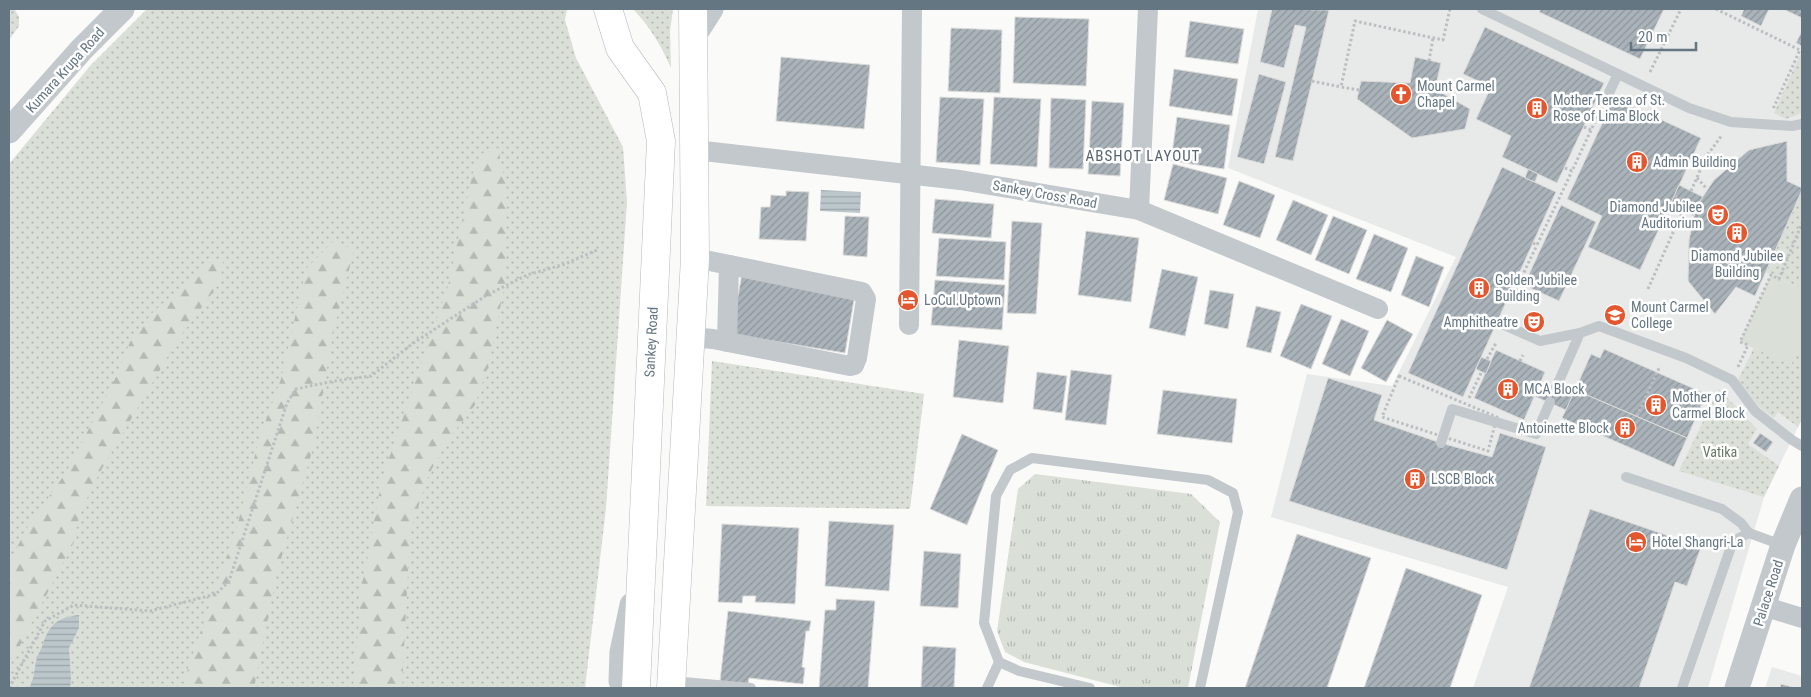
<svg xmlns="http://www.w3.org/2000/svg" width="1811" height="697" viewBox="0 0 1811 697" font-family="'Roboto Condensed',sans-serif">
	<defs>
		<pattern id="grass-dots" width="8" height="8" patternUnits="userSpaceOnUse" patternTransform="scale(1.25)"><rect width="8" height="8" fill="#dadfd7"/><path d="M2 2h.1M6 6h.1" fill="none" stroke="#b4b9b4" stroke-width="1.8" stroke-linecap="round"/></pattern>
		<pattern id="forest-firs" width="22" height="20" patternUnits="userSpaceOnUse" patternTransform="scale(1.25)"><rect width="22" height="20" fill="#dadfd7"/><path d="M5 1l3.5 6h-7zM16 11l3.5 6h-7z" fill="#b4b9b4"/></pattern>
		<pattern id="park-tufts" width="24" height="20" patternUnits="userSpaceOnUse" patternTransform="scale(1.25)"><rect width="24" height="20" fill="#dadfd7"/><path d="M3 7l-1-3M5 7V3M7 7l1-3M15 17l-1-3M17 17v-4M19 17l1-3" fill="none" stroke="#b4b9b4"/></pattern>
		<pattern id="water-rules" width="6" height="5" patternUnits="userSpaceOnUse" patternTransform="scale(1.25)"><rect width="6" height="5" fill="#bbc7cb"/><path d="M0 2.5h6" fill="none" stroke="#9ca6aa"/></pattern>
		<pattern id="building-hatch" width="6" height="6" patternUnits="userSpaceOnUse" patternTransform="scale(1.25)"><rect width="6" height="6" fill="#aab3b9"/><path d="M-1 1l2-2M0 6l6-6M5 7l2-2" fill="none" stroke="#8e969c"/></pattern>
	</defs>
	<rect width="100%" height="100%" fill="#fafaf8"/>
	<!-- built -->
	<g fill="#e8e9e9">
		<path d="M1258 9H1802V419L1764 497 1708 688H1473L1508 587 1271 517 1307 374 1392 386 1456 257 1228 168Z"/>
		<path d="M1772 667 1802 676V688H1765Z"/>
	</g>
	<!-- grass -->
	<g fill="url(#grass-dots)">
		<path d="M9 9 15 10 19 17V26L9 40Z"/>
		<path d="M147 9H567L565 20 576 58 623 147 627 202 606 508 585 688H9V164L90 66Z"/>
		<path d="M633 9H673L670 31 671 68C661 45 650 27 633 9Z"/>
		<path d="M1800 55 1802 56V113L1786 119 1774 113Z"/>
		<path d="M1802 188V289L1766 272Z"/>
		<path d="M1802 340V419L1798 427 1778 412 1774 418 1758 406 1738 380 1754 348 1791 365Z"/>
		<path d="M712 361 924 394 910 509 706 506Z"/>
		<path d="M1719 389 1757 429 1748 444 1779 466 1764 497 1679 471Z"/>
	</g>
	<!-- forest -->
	<g fill="url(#forest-firs)">
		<path d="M498 148 507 192 505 283 489 364 475 405 450 437 429 474 410 532 402 688H353L362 585 382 479 448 286 472 175 480 154Z"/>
		<path d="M334 240 354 250 333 334 313 448 277 573 254 688H184L188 668 237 527 259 439 281 379 306 269Z"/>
		<path d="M223 260 221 281 177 341 100 472 80 513 73 544 12 661 9 680V563L27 528 67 471 116 377 130 342 152 313 211 261Z"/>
	</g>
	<!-- park -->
	<path fill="url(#park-tufts)" d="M1035 474 1191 494 1220 522 1188 688H1124L1024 662 1005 652 997 631 1018 489Z"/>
	<!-- pitch -->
	<path fill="#dadfd7" d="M1771 275 1802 289V340L1791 365 1740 342Z"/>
	<!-- water -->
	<g fill="url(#water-rules)">
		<path d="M821 190 861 192 860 213 820 211Z"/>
		<path d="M79 615V628L69 648 71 679 70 688H29C34 680 34 671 36 662 37 655 41 650 43 644 50 623 58 618 79 615Z"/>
	</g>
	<!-- building -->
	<g fill="url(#building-hatch)" stroke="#dcdcda">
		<path d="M1272 9 1329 10 1293 161 1275 157 1306 27 1295 25 1284 68 1260 62Z"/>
		<path d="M1541 9H1664L1640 59 1539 12Z"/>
		<path d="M1744 9H1769L1761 26 1741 16Z"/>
		<path d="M1783 9H1802V18Z"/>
		<path d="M1015 17 1089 19 1086 86 1013 83Z"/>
		<path d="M1190 21 1244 29 1238 64 1185 57Z"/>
		<path d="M1485 27 1604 83 1557 183 1502 157 1511 136 1476 119 1491 87 1463 74Z"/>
		<path d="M951 28 1002 30 1000 93 948 91Z"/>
		<path d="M1802 31V46L1796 43Z"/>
		<path d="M781 57 870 65 864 129 776 121Z"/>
		<path d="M1415 57 1441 63 1435 89 1470 109 1465 129 1412 138 1357 99 1361 81 1410 83Z"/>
		<path d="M1174 69 1238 79 1232 116 1169 106Z"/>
		<path d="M1259 74 1286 82 1264 164 1237 157Z"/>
		<path d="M940 97 984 99 980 165 936 162Z"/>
		<path d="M994 97 1041 99 1037 167 990 164Z"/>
		<path d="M1051 98 1086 100 1083 169 1049 168Z"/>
		<path d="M1614 98 1701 138 1640 270 1588 247 1602 216 1567 199Z"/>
		<path d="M1092 101 1124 103 1120 176 1088 174Z"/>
		<path d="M1177 117 1230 125 1224 169 1171 161Z"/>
		<path d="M1787 141V181L1802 188V190L1755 296 1736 287 1715 314 1688 281 1689 240 1696 207 1714 180 1749 150Z"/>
		<path d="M1173 164 1227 178 1218 214 1164 200Z"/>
		<path d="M1502 167 1556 192 1463 397 1408 373Z"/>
		<path d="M1528 169 1538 174 1535 182 1525 178Z"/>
		<path d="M1239 181 1275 195 1260 238 1223 225Z"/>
		<path d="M1679 185 1703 197 1696 207 1694 216 1670 205Z"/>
		<path d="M786 191 809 192 806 241 759 239 761 207H770L771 195 786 196Z"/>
		<path d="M935 199 994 204 991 238 932 233Z"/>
		<path d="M1293 200 1328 215 1311 255 1276 240Z"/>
		<path d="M1561 205 1596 222 1559 301 1524 285Z"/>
		<path d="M845 216 869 217 867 257 843 255Z"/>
		<path d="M1333 216 1367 230 1349 274 1315 260Z"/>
		<path d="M1012 221 1042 223 1036 314 1007 313Z"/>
		<path d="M1086 231 1139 238 1131 302 1078 295Z"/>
		<path d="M1374 234 1408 248 1391 292 1356 279Z"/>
		<path d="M939 238 1006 242 1004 280 936 276Z"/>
		<path d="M1416 256 1444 267 1429 307 1401 295Z"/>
		<path d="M1162 269 1198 277 1185 336 1149 328Z"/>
		<path d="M742 274 855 294 845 353 731 334Z"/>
		<path d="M935 280 1005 285 1002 330 931 325Z"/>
		<path d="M1210 290 1234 294 1228 329 1204 324Z"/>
		<path d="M1301 304 1332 316 1311 369 1280 356Z"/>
		<path d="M1256 306 1281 312 1271 353 1246 347Z"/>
		<path d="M1341 319 1369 331 1350 376 1322 364Z"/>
		<path d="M1387 320 1413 334 1386 382 1361 368Z"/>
		<path d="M959 340 1009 346 1003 403 953 397Z"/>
		<path d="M1604 349 1706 394 1687 438 1575 390 1591 354 1600 358Z"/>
		<path d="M1496 350 1545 372 1524 420 1474 398Z"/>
		<path d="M1481 357 1491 361 1486 374 1476 369Z"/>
		<path d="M1071 370 1112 375 1106 425 1065 420Z"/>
		<path d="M1037 372 1067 376 1062 413 1033 409Z"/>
		<path d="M1328 378 1382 395 1374 420 1441 443 1492 457 1500 433 1546 447 1507 570 1289 501Z"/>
		<path d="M1540 383 1572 397 1566 410 1534 396Z"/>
		<path d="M1163 390 1237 399 1232 443 1157 434Z"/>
		<path d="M1575 390 1687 438 1674 467 1562 418Z"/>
		<path d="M1760 433 1773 442 1766 452 1753 443Z"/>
		<path d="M962 434 998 450 967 525 930 509Z"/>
		<path d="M1590 509 1701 547 1687 586 1675 582 1639 688H1529Z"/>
		<path d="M829 521 894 525 889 591 825 586Z"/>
		<path d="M722 524 799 528 795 604 755 602 756 596H743L742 603 718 602Z"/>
		<path d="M1297 534 1371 558 1327 688H1245Z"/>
		<path d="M924 551 961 554 958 608 920 606Z"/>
		<path d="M1406 568 1482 595 1450 688H1364Z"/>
		<path d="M836 599 875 601 868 688H819L825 610H836Z"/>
		<path d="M728 611 811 621 809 631H806L802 667 805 668 803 684 749 678 748 685 720 681Z"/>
		<path d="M923 646 956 648 954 688H921Z"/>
		<path d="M1781 684 1796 688H1780Z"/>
	</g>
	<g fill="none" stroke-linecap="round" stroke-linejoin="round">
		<!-- primary casing -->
		<g stroke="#b5babe" stroke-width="29">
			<g id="primary">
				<path d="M608 9 620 48 652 93 661 141 636 688"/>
				<path d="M671 688 695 258 693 9"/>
			</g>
		</g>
		<!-- path -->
		<g stroke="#bbbfc2" stroke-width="3" stroke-dasharray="2.5 2.5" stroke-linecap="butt">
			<path d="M1716 9 1800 50 1773 109"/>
			<path d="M1429 61 1433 38"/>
			<path d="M1650 72 1681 9"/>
			<path d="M1312 81 1341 87"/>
			<path d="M1359 90 1341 87 1355 21 1443 40 1450 9"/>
			<path d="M1584 127 1591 130 1599 113"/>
			<path d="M1565 168 1572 171 1591 130"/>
			<path d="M1697 178 1707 189"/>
			<path d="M1691 191 1706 157 1722 135"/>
			<path d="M1675 196 1681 199"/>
			<path d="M1677 224 1693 225"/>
			<path d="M1533 243 1537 245 1572 171"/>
			<path d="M1648 289 1683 210"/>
			<path d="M1519 293 1515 291 1537 245"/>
			<path d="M1487 359 1496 343"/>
			<path d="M1520 361 1523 355"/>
			<path d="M1738 367 1748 345 1740 342 1771 275 1779 279 1802 223"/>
			<path d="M1399 376 1497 417 1488 451 1382 417Z"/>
			<path d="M1469 398 1482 371"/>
			<path d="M1637 416 1660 366"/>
			<path d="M9 688 45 621 74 605 150 611 216 594 229 581 287 403 296 389 334 381 371 376 412 344 487 295 527 275 565 264 597 250"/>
		</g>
		<!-- service -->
		<g stroke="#c3c8cc" stroke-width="10">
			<path d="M1482 9 1689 108 1731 122 1792 126 1802 124"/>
			<path d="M1598 96 1606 99 1618 74"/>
			<path d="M1504 325 1540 341 1580 333"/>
			<path d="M1555 390 1580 333 1599 326 1686 358 1732 380 1755 411 1792 440 1802 446"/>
			<path d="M1441 443 1452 409 1536 434 1550 402"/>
			<path d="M1626 477 1722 509 1741 523 1749 533"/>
			<path d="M672 681 751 688"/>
			<path d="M987 688 999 662"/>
			<path d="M1090 688 1019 671 999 662 984 623 996 496 1010 470 1032 458 1208 480 1233 493 1238 512 1200 688"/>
			<path d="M1682 688 1733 541 1749 533 1782 545"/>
		</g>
		<!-- minor -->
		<g stroke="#c3c8cc" stroke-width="20">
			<path d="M695 150 960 180 1139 210 1378 309"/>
			<path d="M1139 210 1148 9"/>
			<path d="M909 325 912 9"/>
			<path d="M691 337 713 339 850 366 854 365 857 358 866 299 862 292 695 258"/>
			<path d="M727 342 729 265"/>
			<path d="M1763 606 1802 618"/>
		</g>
		<!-- tertiary -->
		<g stroke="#c3c8cc" stroke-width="25">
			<path d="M693 37 711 9"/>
			<path d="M9 131 82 49 122 9"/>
			<path d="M621 681 622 652 632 605"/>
			<path d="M1737 688 1783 545 1802 499"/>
		</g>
		<!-- primary -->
		<use href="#primary" stroke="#fff" stroke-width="28"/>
	</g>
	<!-- icons -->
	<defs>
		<g id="church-disc" transform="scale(1.125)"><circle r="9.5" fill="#e4572e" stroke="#fff"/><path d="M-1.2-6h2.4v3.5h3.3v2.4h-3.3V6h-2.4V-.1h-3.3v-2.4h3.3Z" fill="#fff"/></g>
		<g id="building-disc" transform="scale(1.125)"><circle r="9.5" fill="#e4572e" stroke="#fff"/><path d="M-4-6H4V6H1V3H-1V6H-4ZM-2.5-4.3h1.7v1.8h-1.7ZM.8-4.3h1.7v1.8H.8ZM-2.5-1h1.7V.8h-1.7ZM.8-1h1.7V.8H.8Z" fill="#fff"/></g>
		<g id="theatre-disc" transform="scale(1.125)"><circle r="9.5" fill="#e4572e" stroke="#fff"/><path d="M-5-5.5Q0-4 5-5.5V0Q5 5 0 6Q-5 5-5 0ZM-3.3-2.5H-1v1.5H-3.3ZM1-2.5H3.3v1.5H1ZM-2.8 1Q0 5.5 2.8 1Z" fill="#fff"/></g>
		<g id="hotel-disc" transform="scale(1.125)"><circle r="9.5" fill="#e4572e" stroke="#fff"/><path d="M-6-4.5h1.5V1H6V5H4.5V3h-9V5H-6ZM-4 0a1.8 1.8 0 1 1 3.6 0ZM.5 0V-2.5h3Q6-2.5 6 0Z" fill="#fff"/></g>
		<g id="university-disc" transform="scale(1.125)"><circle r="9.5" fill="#e4572e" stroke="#fff"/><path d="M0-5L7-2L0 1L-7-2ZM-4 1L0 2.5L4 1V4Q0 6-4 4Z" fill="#fff"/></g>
	</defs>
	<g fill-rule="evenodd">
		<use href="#church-disc" x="1401" y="94"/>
		<use href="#building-disc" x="1537" y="108"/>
		<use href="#building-disc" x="1637" y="162"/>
		<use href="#theatre-disc" x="1718" y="215"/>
		<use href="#building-disc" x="1737" y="233"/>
		<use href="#building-disc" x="1479" y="288"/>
		<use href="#hotel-disc" x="908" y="300"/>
		<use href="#university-disc" x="1615" y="315"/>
		<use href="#theatre-disc" x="1534" y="322"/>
		<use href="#building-disc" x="1508" y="389"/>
		<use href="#building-disc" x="1656" y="405"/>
		<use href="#building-disc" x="1625" y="428"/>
		<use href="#building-disc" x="1415" y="479"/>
		<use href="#hotel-disc" x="1636" y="542"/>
	</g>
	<g text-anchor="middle" stroke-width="5" stroke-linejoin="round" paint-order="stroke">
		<!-- street labels -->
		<g font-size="14" fill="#657683" stroke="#fff">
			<text transform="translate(65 70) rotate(-48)" y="5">Kumara Krupa Road</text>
			<text transform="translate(1045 194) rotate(10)" y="5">Sankey Cross Road</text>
			<text transform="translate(651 342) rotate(-87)" y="5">Sankey Road</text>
			<text transform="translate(1768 593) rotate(-72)" y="5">Palace Road</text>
		</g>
		<!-- poi labels -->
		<g font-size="14" fill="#657683" stroke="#fff" text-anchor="start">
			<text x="1417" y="91">Mount Carmel<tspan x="1417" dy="16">Chapel</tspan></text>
			<text x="1553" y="105">Mother Teresa of St.<tspan x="1553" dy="16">Rose of Lima Block</tspan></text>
			<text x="1653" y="167">Admin Building</text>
			<text x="1702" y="212" text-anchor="end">Diamond Jubilee<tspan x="1702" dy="16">Auditorium</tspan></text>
			<text x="1737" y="261" text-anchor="middle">Diamond Jubilee<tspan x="1737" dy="16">Building</tspan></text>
			<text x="1495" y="285">Golden Jubilee<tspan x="1495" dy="16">Building</tspan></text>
			<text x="924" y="305">LoCul.Uptown</text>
			<text x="1631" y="312">Mount Carmel<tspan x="1631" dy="16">College</tspan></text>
			<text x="1518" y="327" text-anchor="end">Amphitheatre</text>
			<text x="1524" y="394">MCA Block</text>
			<text x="1672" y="402">Mother of<tspan x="1672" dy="16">Carmel Block</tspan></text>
			<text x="1609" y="433" text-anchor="end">Antoinette Block</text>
			<text x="1431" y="484">LSCB Block</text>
			<text x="1652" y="547">Hotel Shangri-La</text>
		</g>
		<!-- park labels -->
		<g font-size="14" fill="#687a64" stroke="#fff">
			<text x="1720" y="457">Vatika</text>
		</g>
		<!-- neighbourhood labels -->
		<g font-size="15" letter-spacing="1" fill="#57646e" stroke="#fff">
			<text x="1143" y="161">ABSHOT LAYOUT</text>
		</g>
	</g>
	<!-- border -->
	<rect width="1811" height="697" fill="none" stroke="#657683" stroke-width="20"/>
	<!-- scale -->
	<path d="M1631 42v8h65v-8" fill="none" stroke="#657683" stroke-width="2.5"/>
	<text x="1638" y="42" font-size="15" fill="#657683" stroke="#ffffff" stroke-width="4" paint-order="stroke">20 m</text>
</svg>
